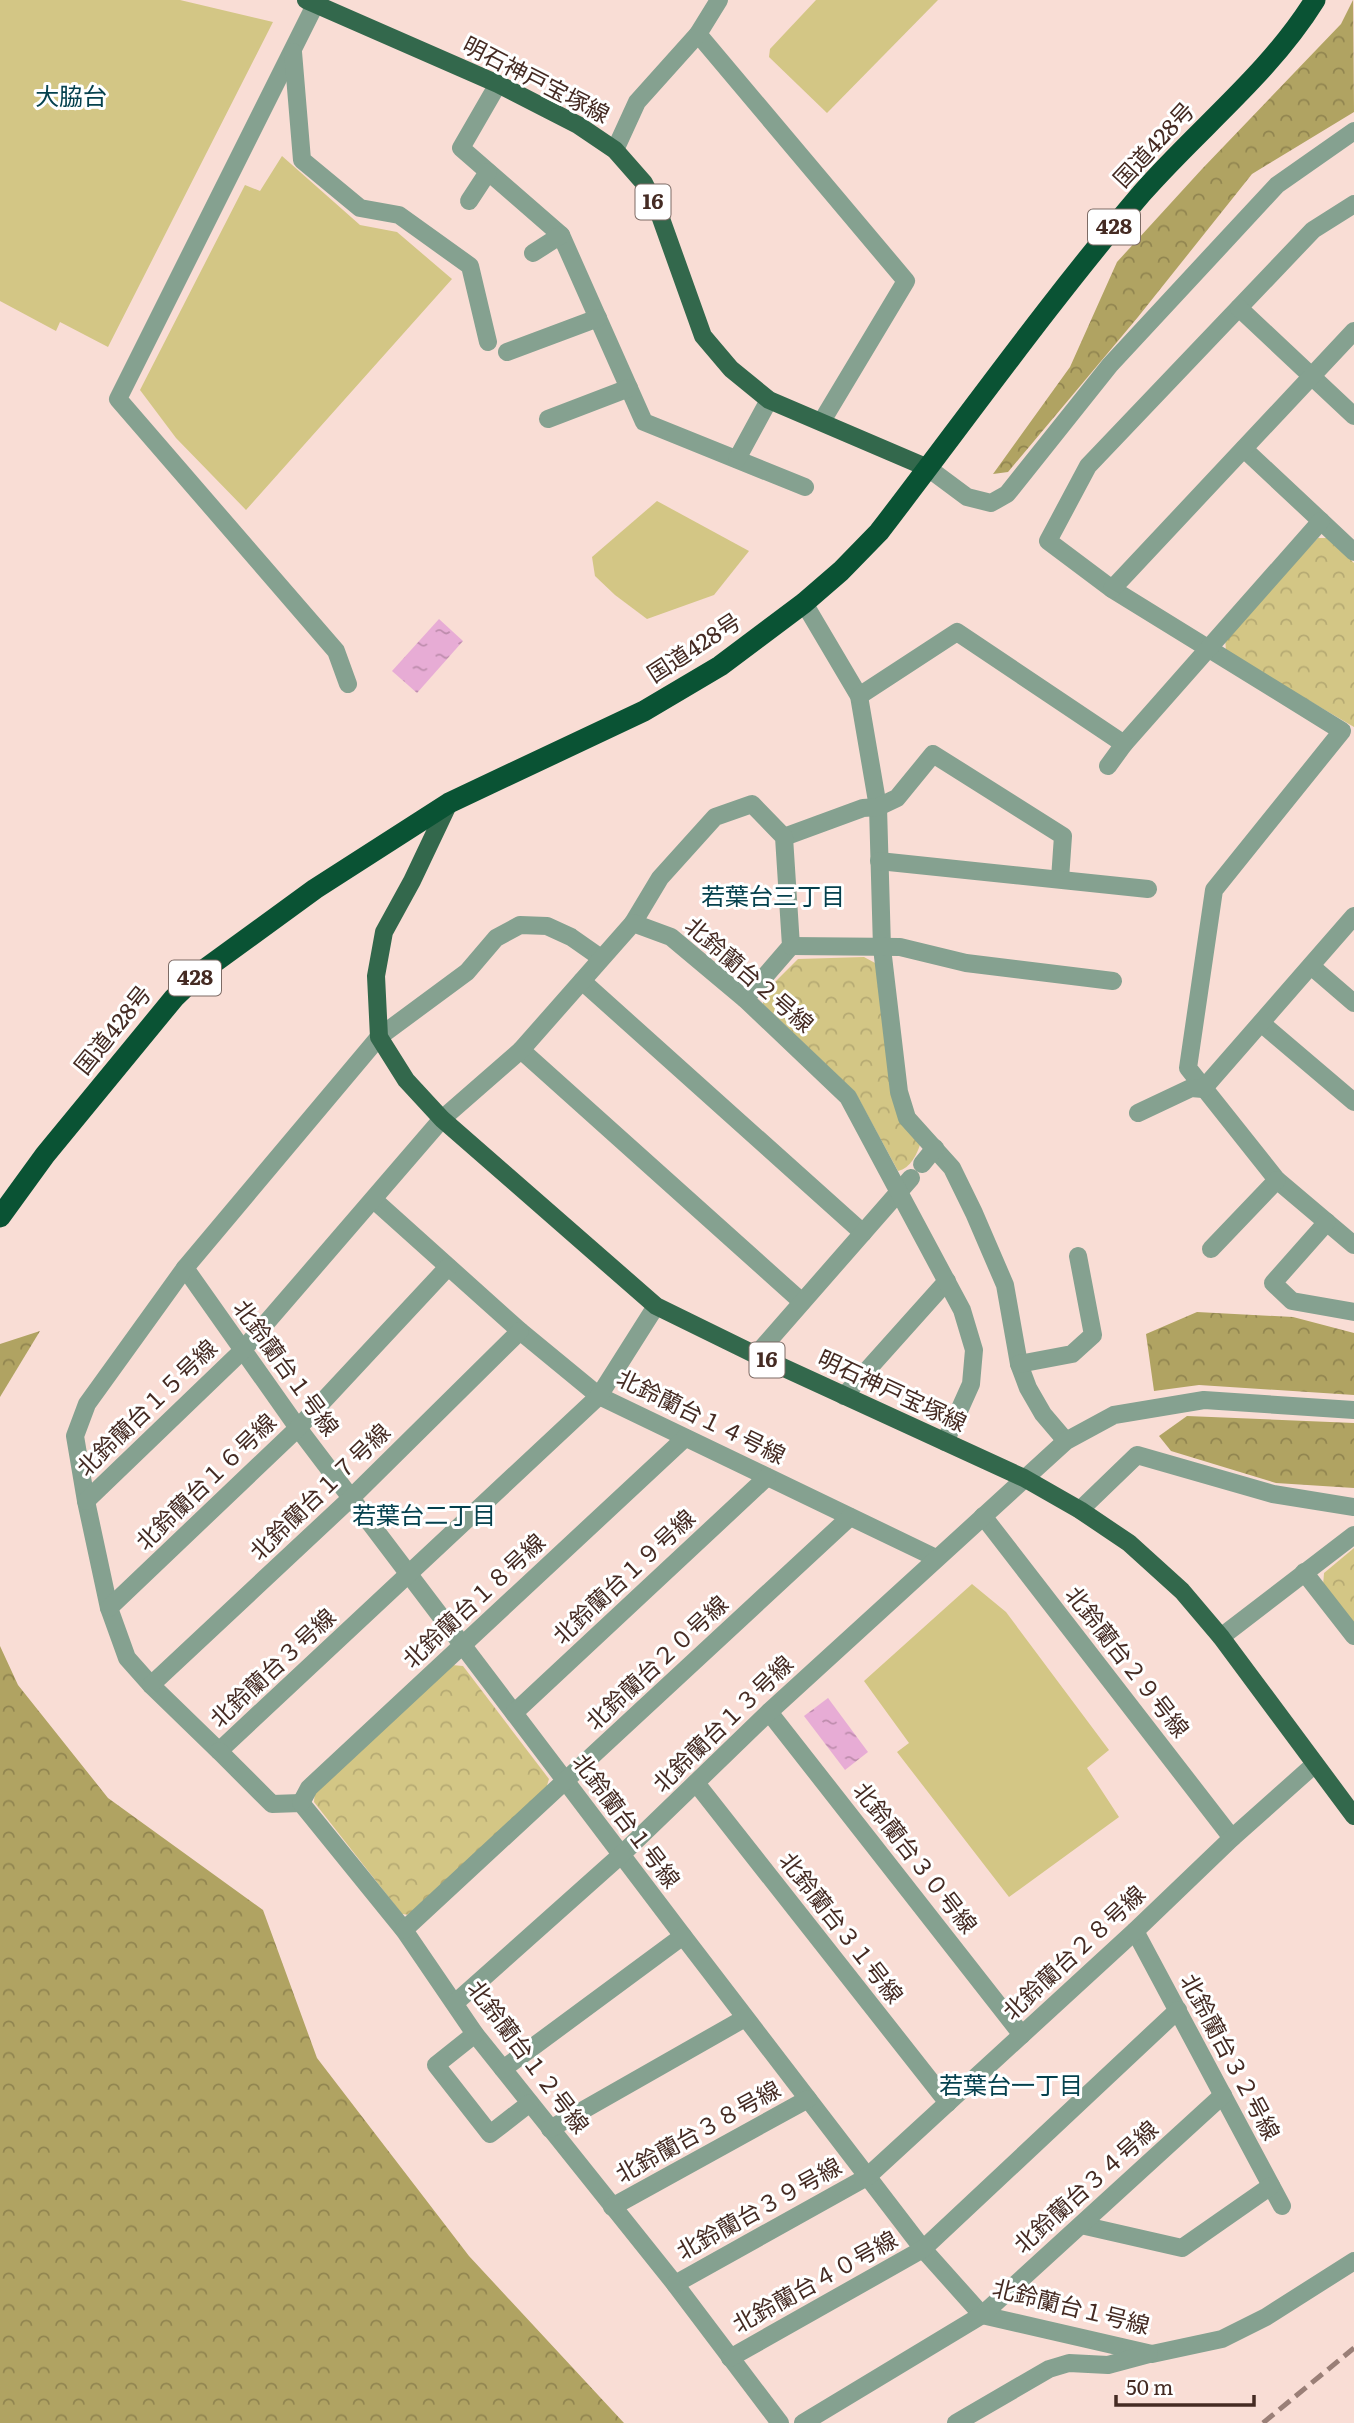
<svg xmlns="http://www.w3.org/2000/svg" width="1354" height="2423" viewBox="0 0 1354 2423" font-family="Literata,'Noto Sans JP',serif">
	<defs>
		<pattern id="forest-crowns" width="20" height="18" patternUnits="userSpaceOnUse" patternTransform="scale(1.75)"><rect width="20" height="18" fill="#b0a362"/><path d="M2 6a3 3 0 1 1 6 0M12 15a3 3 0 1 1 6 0" fill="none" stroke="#918550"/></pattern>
		<pattern id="park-crowns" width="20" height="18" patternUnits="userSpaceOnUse" patternTransform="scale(1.75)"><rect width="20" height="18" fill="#d3c685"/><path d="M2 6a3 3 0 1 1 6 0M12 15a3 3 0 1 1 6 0" fill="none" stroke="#b6aa73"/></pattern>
		<pattern id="water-ripples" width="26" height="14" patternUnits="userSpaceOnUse" patternTransform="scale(1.75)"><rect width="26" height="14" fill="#e7acd5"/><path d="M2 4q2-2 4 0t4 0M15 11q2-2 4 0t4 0" fill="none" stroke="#bd8cac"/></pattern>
	</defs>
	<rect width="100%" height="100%" fill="#f9ddd5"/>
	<!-- forest -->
	<g fill="url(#forest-crowns)">
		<path d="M1353 0 1354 112 1252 174 1138 317 1008 472 993 474 1070 367 1117 262 1202 169 1341 24Z"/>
		<path d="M1197 1312 1293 1317 1354 1333V1395L1199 1385 1154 1391 1146 1334Z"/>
		<path d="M40 1331 0 1397V1344Z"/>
		<path d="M1187 1416 1354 1423V1488L1276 1483 1171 1451 1159 1436Z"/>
		<path d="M0 1646 18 1685 108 1798 263 1910 317 2058 469 2256 624 2423H0Z"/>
	</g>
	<!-- park -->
	<g fill="url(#park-crowns)">
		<path d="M1318 538H1328L1354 563V727L1226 652 1225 636Z"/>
		<path d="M864 957 877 964 892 1094 921 1142C917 1154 911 1168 898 1171L855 1092 763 1004V994L798 959Z"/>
		<path d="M1354 1548V1625L1323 1586 1324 1573Z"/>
		<path d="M452 1665 463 1666 549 1779 545 1792 410 1915 402 1914 314 1802 315 1791Z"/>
	</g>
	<!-- pitch -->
	<g fill="#d3c685">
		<path d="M0 0H180L273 22 108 347 60 322 56 331 0 301Z"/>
		<path d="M816 0H938L827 113 769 57 770 49Z"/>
		<path d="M282 156 360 225 397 232 452 279 246 510 176 438 140 390 245 185 260 191Z"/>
		<path d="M657 501 749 551 714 595 647 619 615 595 595 576 592 557Z"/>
		<path d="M972 1584 1006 1612 1109 1750 1087 1768 1119 1817 1009 1897 897 1752 909 1743 864 1681Z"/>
	</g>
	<!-- water -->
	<g fill="url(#water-ripples)">
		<path d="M439 619 463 641 417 693 392 671Z"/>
		<path d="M828 1698 868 1752 845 1770 804 1716Z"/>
	</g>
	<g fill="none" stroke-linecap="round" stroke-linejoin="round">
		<!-- minor -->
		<g stroke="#85a190" stroke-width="18">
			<path d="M316 3 118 399 336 651 348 684"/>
			<path d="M698 34 906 281 822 421"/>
			<path d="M293 52 302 160 360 208 399 215 470 266 488 342"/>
			<path d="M498 84 461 148 561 235 644 422 805 487"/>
			<path d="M615 150 637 102 698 34 719 0"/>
			<path d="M469 201 488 172"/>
			<path d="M1354 204 1313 230 1088 466 1048 541 1112 589 1342 731 1214 890 1188 1068 1277 1180 1354 1245"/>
			<path d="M533 253 561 235"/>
			<path d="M1239 308 1354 416"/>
			<path d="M507 352 598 318"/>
			<path d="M548 419 629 388"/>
			<path d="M1244 449 1354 552"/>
			<path d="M737 459 769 400"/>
			<path d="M928 468 967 497 991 503 1007 494 1110 365 1277 185 1354 131"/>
			<path d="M1112 589 1354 331"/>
			<path d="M804 603 859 696 878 807 882 948 899 1092 907 1118 952 1168 974 1213 1005 1285 1019 1364 1028 1388 1043 1414 1066 1441"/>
			<path d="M859 696 957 632 1124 744 1321 521"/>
			<path d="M1108 766 1124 744"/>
			<path d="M784 837 863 808 878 807 897 798 933 754 1063 836 1060 879"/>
			<path d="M879 861 1148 889"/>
			<path d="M633 923 660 878 715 817 752 804 784 837 791 946 745 999"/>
			<path d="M791 946 900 947 966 963 1113 981"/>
			<path d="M601 958 571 937 547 926 520 925 496 938 467 972 379 1037 185 1268 298 1428 683 1936 923 2249 982 2315 1152 2354 1222 2339 1266 2317 1354 2261"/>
			<path d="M1311 966 1354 1003"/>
			<path d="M582 981 863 1233"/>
			<path d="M1261 1023 1354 1102"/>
			<path d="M521 1050 802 1302"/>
			<path d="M1138 1113 1191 1088 1203 1089 1354 916"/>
			<path d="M922 1164 935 1148"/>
			<path d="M374 1200 520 1331 599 1396 936 1558"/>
			<path d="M1327 1222 1273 1283 1292 1301 1354 1312"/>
			<path d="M1211 1249 1277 1180"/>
			<path d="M185 1268 87 1404 75 1436 86 1501 109 1608 127 1658 151 1685 219 1751 599 1396 656 1306"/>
			<path d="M756 1355 911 1178"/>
			<path d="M1019 1364 1072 1354 1093 1335 1078 1256"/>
			<path d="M844 1396 947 1281"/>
			<path d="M86 1501 242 1351 442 1119 521 1050 633 923 671 937 745 999 848 1097 962 1310 974 1350 971 1384 945 1442"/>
			<path d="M1080 1510 1137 1455 1273 1494 1354 1507"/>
			<path d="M983 1516 1232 1838"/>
			<path d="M1304 1572 1354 1636"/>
			<path d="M109 1608 298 1428 448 1267"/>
			<path d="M1221 1637 1354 1535"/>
			<path d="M151 1685 351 1498 520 1331"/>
			<path d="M769 1712 1022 2035"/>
			<path d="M514 1713 767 1477"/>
			<path d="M219 1751 272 1804 301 1803 404 1930 475 2034 675 2284 780 2423"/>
			<path d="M696 1783 948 2103"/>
			<path d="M301 1803 309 1788 685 1438"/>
			<path d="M404 1930 850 1517"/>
			<path d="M1135 1931 1282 2206"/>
			<path d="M455 2003 621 1855 769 1712 1066 1441 1114 1415 1204 1400 1354 1410"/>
			<path d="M475 2034 436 2065 490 2134 530 2103"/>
			<path d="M503 2069 683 1936"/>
			<path d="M550 2129 745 2018"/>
			<path d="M612 2207 808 2099"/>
			<path d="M1081 2225 1182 2248 1271 2186"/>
			<path d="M675 2284 867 2177 1135 1931 1232 1838 1315 1764"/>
			<path d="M730 2358 923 2249 1178 2010"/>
			<path d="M803 2423 982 2315 1223 2095"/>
			<path d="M956 2423 1049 2369 1069 2363 1108 2365 1149 2354"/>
		</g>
		<!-- major -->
		<g stroke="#33684c" stroke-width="18">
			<path d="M306 0 498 84 578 125 615 150 644 183 659 213 703 336 731 369 769 400 928 468"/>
			<path d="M449 803 412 881 384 932 376 976 379 1037 406 1080 442 1119 656 1306 756 1355 1024 1478 1080 1510 1129 1543 1182 1591 1221 1637 1354 1816"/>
		</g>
		<!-- highway -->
		<path stroke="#0a5334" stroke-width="21" d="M0 1217 45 1155 174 998 201 972 315 889 449 803 644 711 720 666 804 603 841 571 879 532C966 419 1049 302 1142 193 1199 128 1269 74 1315 0"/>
		<!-- rail -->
		<path stroke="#9a7f77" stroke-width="5" stroke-dasharray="14 7" stroke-linecap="butt" d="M1263 2423 1354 2348"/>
	</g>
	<g text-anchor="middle" stroke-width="6" stroke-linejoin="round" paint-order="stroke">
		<!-- shield labels -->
		<g fill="#fff" stroke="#7d6b65" stroke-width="2">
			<rect x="635.5" y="184.5" width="35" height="35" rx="5"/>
			<rect x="1088" y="209.5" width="52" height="35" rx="5"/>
			<rect x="169" y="960.5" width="52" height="35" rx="5"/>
			<rect x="749.5" y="1342.5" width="35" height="35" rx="5"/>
		</g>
		<g font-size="21" font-weight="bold" fill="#452b23">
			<text x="653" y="209">16</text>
			<text x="1114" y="234">428</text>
			<text x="195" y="985">428</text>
			<text x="767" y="1367">16</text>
		</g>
		<!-- street labels -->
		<g font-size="23" fill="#452b23" stroke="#fff">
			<text transform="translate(536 80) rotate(27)" y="8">明石神戸宝塚線</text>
			<text transform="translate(1154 145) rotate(-47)" y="8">国道428号</text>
			<text transform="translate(694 648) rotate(-33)" y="8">国道428号</text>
			<text transform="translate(749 975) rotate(41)" y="8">北鈴蘭台２号線</text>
			<text transform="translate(113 1030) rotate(-51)" y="8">国道428号</text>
			<text transform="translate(286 1368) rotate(54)" y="8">北鈴蘭台１号線</text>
			<text transform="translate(892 1391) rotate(25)" y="8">明石神戸宝塚線</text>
			<text transform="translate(147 1408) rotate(-44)" y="8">北鈴蘭台１５号線</text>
			<text transform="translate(701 1417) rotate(26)" y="8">北鈴蘭台１４号線</text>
			<text transform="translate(206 1482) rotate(-44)" y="8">北鈴蘭台１６号線</text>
			<text transform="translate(320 1492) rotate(-44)" y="8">北鈴蘭台１７号線</text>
			<text transform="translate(624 1577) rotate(-43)" y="8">北鈴蘭台１９号線</text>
			<text transform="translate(474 1601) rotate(-43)" y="8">北鈴蘭台１８号線</text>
			<text transform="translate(1127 1662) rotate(52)" y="8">北鈴蘭台２９号線</text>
			<text transform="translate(657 1663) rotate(-43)" y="8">北鈴蘭台２０号線</text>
			<text transform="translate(273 1668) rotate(-43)" y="8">北鈴蘭台３号線</text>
			<text transform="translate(723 1724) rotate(-44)" y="8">北鈴蘭台１３号線</text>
			<text transform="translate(626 1821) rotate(53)" y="8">北鈴蘭台１号線</text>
			<text transform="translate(915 1858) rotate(52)" y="8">北鈴蘭台３０号線</text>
			<text transform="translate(841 1928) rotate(52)" y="8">北鈴蘭台３１号線</text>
			<text transform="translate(1074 1953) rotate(-43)" y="8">北鈴蘭台２８号線</text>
			<text transform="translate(528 2057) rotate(53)" y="8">北鈴蘭台１２号線</text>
			<text transform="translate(1230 2057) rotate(62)" y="8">北鈴蘭台３２号線</text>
			<text transform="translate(698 2132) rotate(-29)" y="8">北鈴蘭台３８号線</text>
			<text transform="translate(1086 2187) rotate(-42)" y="8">北鈴蘭台３４号線</text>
			<text transform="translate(759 2209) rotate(-29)" y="8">北鈴蘭台３９号線</text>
			<text transform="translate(815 2282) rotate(-29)" y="8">北鈴蘭台４０号線</text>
			<text transform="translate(1071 2307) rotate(14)" y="8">北鈴蘭台１号線</text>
		</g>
		<!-- neighbourhood labels -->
		<g font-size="24" fill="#05414e" stroke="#fff">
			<text x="71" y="105">大脇台</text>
			<text x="773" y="905">若葉台三丁目</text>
			<text x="424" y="1524">若葉台二丁目</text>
			<text x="1011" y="2094">若葉台一丁目</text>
		</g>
	</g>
	<!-- scale -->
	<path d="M1116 2395v10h138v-10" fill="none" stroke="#452b23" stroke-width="3.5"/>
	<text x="1126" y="2395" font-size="21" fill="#452b23" stroke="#ffffff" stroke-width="5" paint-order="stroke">50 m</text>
</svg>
